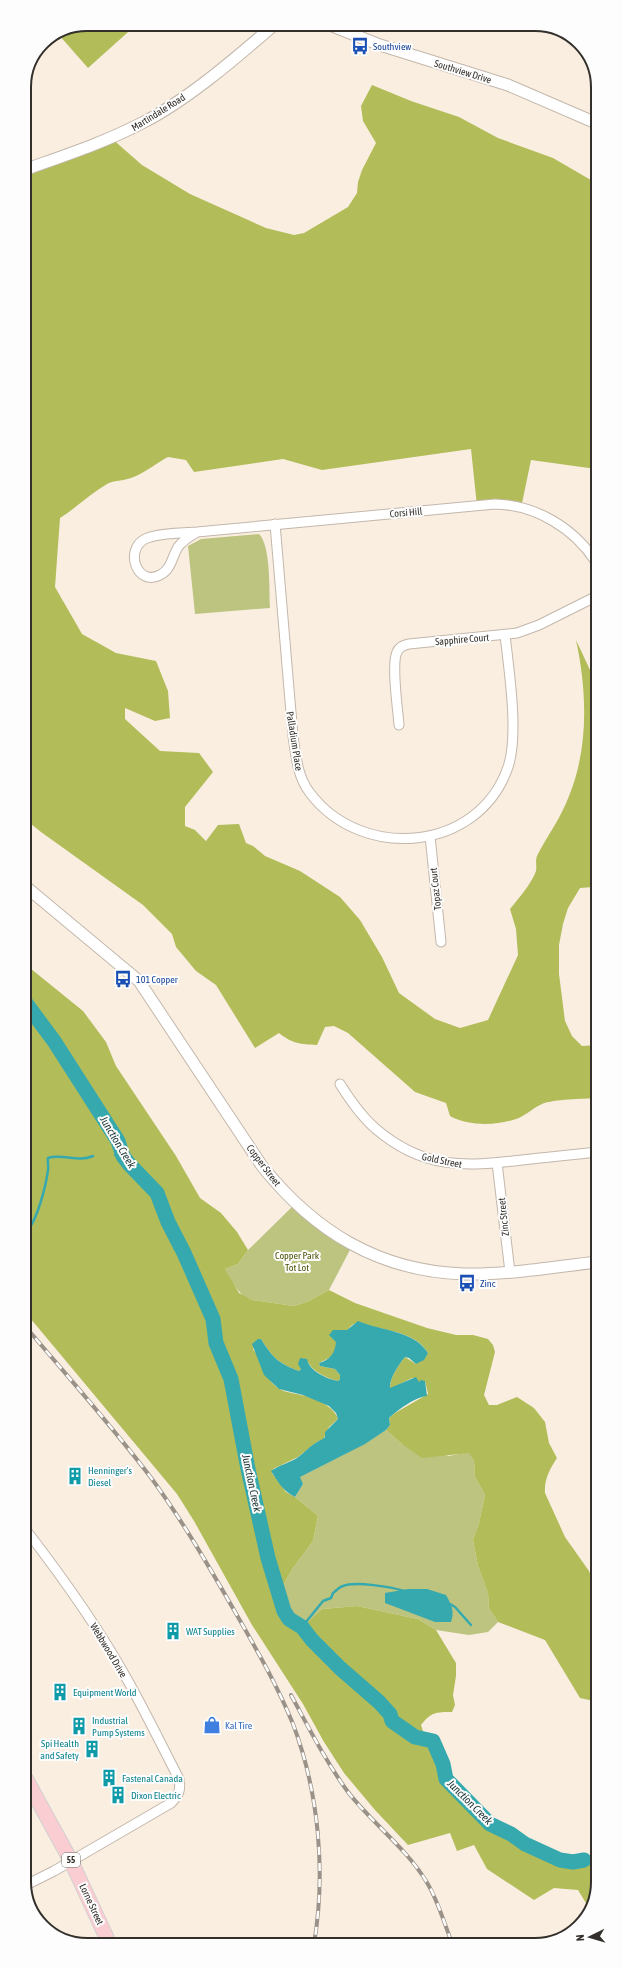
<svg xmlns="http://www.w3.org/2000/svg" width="622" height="1969" viewBox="0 0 622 1969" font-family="'Asap Condensed',sans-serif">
	<rect width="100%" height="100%" fill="#faeee1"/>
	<!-- green -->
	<g fill="#bcc480">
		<path d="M259 534C271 546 269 589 270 608L195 614 188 546 201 539Z"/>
		<path d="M295 1204 352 1246 329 1290 309 1301 294 1306 252 1300 243 1296 232 1283 225 1269 238 1264 248 1250Z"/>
		<path d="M386 1430 402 1444 449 1456 469 1452 474 1461 475 1477 485 1495 479 1523 473 1540 478 1566 488 1593 489 1608 498 1622 488 1632 469 1635 436 1630 418 1619 357 1606 322 1609 301 1628C285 1617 284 1611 278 1594L293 1568 313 1541 318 1516 295 1497 303 1484 299 1477C329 1462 358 1448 386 1430Z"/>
	</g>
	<!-- forest -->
	<g fill="#b2bc59">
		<path d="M87 24H137L88 68 59 35Z"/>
		<path d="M372 85 411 101 459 117 498 138 553 158 596 183V469L531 460 521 508 477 506 471 449 322 470 283 459 194 472 186 460 168 457C157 463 147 471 136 476 127 481 113 480 107 484 90 494 76 508 60 518L55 587 82 634 116 653 156 661 168 691 170 718 155 721 125 708V719L160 751 199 753 213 772 185 807V826L195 830 206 841 218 825 239 824 246 843 253 846 265 856 300 871 340 897 360 920 382 957 399 993 435 1019 460 1028 488 1020 518 955 516 929 510 909C518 899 532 883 536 871 537 866 535 861 537 856 547 836 561 818 569 796 589 747 587 691 576 640L597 685V875L593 887 580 888 568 908 563 924 559 945V974L565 1021 572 1036 582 1046 597 1045V1098C583 1099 554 1099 542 1104 533 1108 525 1116 516 1119 496 1126 468 1126 450 1116L446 1103 415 1092 348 1033 334 1026 325 1027 317 1045C300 1044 293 1044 279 1033L255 1048 216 985 196 971 176 947 172 934 143 905 41 832 25 819 24 168 110 137 142 165 190 194 266 228 294 235 304 233 348 207 357 193 358 182 362 170 376 143 363 121 361 106Z"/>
		<path d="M25 964 83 1011 106 1042 116 1066 176 1156 200 1198 221 1213 237 1232 248 1250 238 1264 225 1269 239 1293 252 1300 294 1306 309 1301 329 1290 355 1303 427 1328 456 1335H473L488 1339 493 1345 495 1352 484 1395 489 1405H497L517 1397 534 1408 545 1422 549 1443 557 1458C550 1469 544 1479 545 1493L565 1537 589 1571 598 1596V1702L580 1698 545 1640 498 1622 489 1608 488 1593 478 1566 473 1540 479 1523 485 1495 475 1477 474 1461 469 1453 422 1458 402 1444 386 1430 390 1425 389 1418 395 1413 428 1394 425 1381 419 1383 412 1378 390 1389C389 1379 399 1364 405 1357L416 1364 428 1353C415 1330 381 1331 358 1322L352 1325 336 1342V1350L331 1357 319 1363 320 1366 335 1369 340 1375V1379L338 1381C328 1379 312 1371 308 1362L299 1371C279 1364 272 1357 261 1339L253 1349C264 1363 262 1376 278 1388 283 1392 294 1393 301 1395 315 1398 334 1406 338 1419L329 1427 323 1440 318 1441 298 1457 273 1469 272 1473 286 1492 295 1497 318 1516 313 1541 293 1568 278 1594C284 1611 285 1617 301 1628L322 1609 357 1606 418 1619 436 1630 456 1663V1676L453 1695 455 1705 452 1712C436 1712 431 1712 421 1725L426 1740 432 1741 442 1764 446 1779 490 1825 511 1834 525 1845 560 1861 573 1863 598 1859V1882L589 1908 578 1890 554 1888 534 1900 487 1869 474 1845 457 1851 450 1833 408 1845 375 1810 344 1773 324 1742 303 1704 252 1625 194 1521 177 1494 25 1312Z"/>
	</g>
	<!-- water -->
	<g fill="#36a9af">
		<path d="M358 1321C381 1331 414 1330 428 1353L424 1360 416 1364 409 1358 405 1357C399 1364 389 1379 390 1388L416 1377 419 1382 421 1380 425 1381 427 1396C415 1397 398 1410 389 1418L390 1425 386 1430 365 1444 300 1477 303 1484 295 1497C283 1491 278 1482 271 1471 279 1465 289 1463 297 1458 304 1453 310 1446 317 1442 320 1440 322 1440 325 1437V1432L338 1419 336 1413 329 1406 303 1395 279 1389 264 1375 252 1344 258 1339H261C272 1357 279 1364 299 1371L301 1369 298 1364 300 1358 307 1359C309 1371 327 1379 338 1381L340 1379V1375L335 1369 320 1366 319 1363C330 1360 335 1353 336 1342L329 1335 333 1330H347Z"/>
		<path d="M408 1589H427L446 1595C451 1604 455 1611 451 1622H435L385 1603V1593Z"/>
	</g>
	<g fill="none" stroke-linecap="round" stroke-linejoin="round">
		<!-- stream -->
		<g stroke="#36a9af" stroke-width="2.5">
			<path d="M115 1155 123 1156"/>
			<path d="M25 1233C37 1223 46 1185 48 1170 49 1165 47 1162 48 1158 62 1153 78 1163 93 1156"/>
			<path d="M450 1604 455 1607 471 1625"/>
			<path d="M302 1627 323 1601 331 1598 333 1593C336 1591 339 1587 343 1586 355 1581 392 1587 404 1591"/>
		</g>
		<!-- river -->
		<path stroke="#36a9af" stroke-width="15" d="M25 1002 54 1041 118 1141 123 1156 129 1164 157 1193 168 1222 184 1253 213 1319 216 1343 231 1379 248 1469 268 1558 284 1611 289 1619 302 1627 312 1640 340 1668 379 1702 390 1714 392 1721 415 1737 433 1741 443 1764 446 1779 490 1824 511 1834 525 1844 560 1860 573 1862 584 1860"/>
		<!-- minor casing -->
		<g stroke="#c3b7ab" stroke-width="11">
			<g id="minor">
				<path d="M275 524 293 736C296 756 297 776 310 793 362 862 479 852 508 767 519 735 509 671 505 635"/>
				<path d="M197 532C190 536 183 540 178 547 172 557 171 570 160 575 137 587 124 550 145 539 157 533 183 533 197 532L495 504C536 505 574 528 596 562"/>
				<path d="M399 725C398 710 391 664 397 652 399 647 403 645 409 644L517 633 539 625 597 596"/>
				<path d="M430 836 441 942"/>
				<path d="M340 1084C350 1100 362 1117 376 1129 423 1169 464 1167 522 1160 547 1157 572 1155 597 1152"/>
				<path d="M497 1163 510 1272"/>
				<path d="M26 1530C63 1578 99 1628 128 1681 146 1713 162 1746 179 1779 181 1790 179 1795 171 1803L54 1871 26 1885"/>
			</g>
		</g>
		<!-- tertiary casing -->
		<g stroke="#c3b7ab" stroke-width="13">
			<g id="tertiary">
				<path d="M327 24 380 45 508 85 596 123"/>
				<path d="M24 170C63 156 103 143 140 124 185 102 236 58 275 24"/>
				<path d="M25 886 139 981 262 1166C314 1231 378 1271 464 1274 508 1275 553 1267 597 1262"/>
			</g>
		</g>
		<!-- primary casing -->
		<g stroke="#d2d1d0" stroke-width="16">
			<path id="primary" d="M26 1779 71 1861 110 1945"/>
		</g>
		<!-- minor -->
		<use href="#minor" stroke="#fff" stroke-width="9"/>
		<!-- tertiary -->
		<use href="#tertiary" stroke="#fff" stroke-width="11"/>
		<!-- primary -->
		<use href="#primary" stroke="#f9cdd1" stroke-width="14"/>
		<!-- rail casing -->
		<g stroke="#9a9288" stroke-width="4">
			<g id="rail">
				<path d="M25 1326C68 1377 112 1426 152 1479 184 1523 211 1570 238 1617 258 1652 278 1687 293 1724 319 1793 326 1872 314 1944"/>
				<path d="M291 1695C309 1728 326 1762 348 1792 372 1823 406 1848 426 1881 438 1900 444 1923 452 1943"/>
			</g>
		</g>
		<!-- rail -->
		<use href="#rail" stroke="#fdfdfd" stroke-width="2.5" stroke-dasharray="8" stroke-linecap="butt"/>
	</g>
	<!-- icons -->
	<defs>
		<g id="bus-bare" transform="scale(1.38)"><path d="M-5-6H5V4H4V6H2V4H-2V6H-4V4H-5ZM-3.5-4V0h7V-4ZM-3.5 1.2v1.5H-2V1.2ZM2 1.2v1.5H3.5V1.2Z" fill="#1a4fb4" stroke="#fdfdfd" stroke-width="2.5" paint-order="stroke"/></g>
		<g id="building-bare" transform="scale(1.38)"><path d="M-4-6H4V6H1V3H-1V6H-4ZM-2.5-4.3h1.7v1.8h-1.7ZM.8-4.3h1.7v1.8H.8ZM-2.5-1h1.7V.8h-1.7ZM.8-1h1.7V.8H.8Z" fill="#0f9aa8" stroke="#fdfdfd" stroke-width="2.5" paint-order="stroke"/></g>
		<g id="shop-bare" transform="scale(1.38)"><path d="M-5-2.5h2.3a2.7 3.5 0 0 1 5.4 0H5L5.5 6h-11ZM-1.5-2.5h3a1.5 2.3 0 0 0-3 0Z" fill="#3f7fe0" stroke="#fdfdfd" stroke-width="2.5" paint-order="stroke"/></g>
	</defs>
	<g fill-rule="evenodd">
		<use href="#bus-bare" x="360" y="46"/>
		<use href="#bus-bare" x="123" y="979"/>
		<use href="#bus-bare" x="467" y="1283"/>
		<use href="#building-bare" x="75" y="1476"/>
		<use href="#building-bare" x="173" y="1631"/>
		<use href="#building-bare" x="60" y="1692"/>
		<use href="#shop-bare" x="212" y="1725"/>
		<use href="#building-bare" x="79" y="1726"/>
		<use href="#building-bare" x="92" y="1749"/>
		<use href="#building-bare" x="109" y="1778"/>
		<use href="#building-bare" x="118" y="1795"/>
	</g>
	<g text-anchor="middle" stroke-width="4" stroke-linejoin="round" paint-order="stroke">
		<!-- shield labels -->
		<rect fill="#fdfdfd" stroke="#706d69" stroke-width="1" x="62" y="1853" width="18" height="14" rx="3"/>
		<g font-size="9" font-weight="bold" fill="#332f2a">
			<text x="71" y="1863">55</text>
		</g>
		<!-- transit labels -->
		<g font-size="10" fill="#164399" stroke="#fdfdfd" text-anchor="start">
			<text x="373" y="50">Southview</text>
			<text x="136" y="983">101 Copper</text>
			<text x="480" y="1287">Zinc</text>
		</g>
		<!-- street labels -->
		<g font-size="10" fill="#332f2a" stroke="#fdfdfd">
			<text transform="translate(463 71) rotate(17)" y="4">Southview Drive</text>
			<text transform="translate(158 112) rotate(-32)" y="4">Martindale Road</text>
			<text transform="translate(406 512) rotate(-5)" y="4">Corsi Hill</text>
			<text transform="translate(462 639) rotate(-5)" y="4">Sapphire Court</text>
			<text transform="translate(295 741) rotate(81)" y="4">Palladium Place</text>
			<text transform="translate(435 889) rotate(-96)" y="4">Topaz Court</text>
			<text transform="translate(442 1160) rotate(12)" y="4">Gold Street</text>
			<text transform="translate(264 1165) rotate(53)" y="4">Copper Street</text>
			<text transform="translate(503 1217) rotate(-96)" y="4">Zinc Street</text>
			<text transform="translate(109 1650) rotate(59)" y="4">Webbwood Drive</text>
			<text transform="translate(92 1904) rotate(65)" y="4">Lorne Street</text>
		</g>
		<!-- park labels -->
		<g font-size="10" fill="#505509" stroke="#fdfdfd">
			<text x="297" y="1259">Copper Park<tspan x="297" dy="12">Tot Lot</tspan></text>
		</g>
		<!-- culture labels -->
		<g font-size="10" fill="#0d838f" stroke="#fdfdfd" text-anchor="start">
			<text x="88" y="1474">Henninger's<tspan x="88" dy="12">Diesel</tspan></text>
			<text x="186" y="1635">WAT Supplies</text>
			<text x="73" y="1696">Equipment World</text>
			<text x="92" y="1724">Industrial<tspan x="92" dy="12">Pump Systems</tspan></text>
			<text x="79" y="1747" text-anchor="end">Spi Health<tspan x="79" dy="12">and Safety</tspan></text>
			<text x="122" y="1782">Fastenal Canada</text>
			<text x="131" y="1799">Dixon Electric</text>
		</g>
		<!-- shop labels -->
		<g font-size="10" fill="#366cbe" stroke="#fdfdfd" text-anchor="start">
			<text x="225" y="1729">Kal Tire</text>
		</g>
		<!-- water labels -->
		<g font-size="11" font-style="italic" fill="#183132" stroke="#fdfdfd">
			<text transform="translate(118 1142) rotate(59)" y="4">Junction Creek</text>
			<text transform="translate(252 1483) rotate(78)" y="4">Junction Creek</text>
			<text transform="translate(470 1802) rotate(45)" y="4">Junction Creek</text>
		</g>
	</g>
	<!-- crop -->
	<path d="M0 0H622V1969H0ZM87 31H535A56 56 0 0 1 591 87V1882A56 56 0 0 1 535 1938H87A56 56 0 0 1 31 1882V87A56 56 0 0 1 87 31Z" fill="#fdfdfd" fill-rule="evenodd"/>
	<path fill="none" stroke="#332f2a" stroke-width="2" d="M87 31H535A56 56 0 0 1 591 87V1882A56 56 0 0 1 535 1938H87A56 56 0 0 1 31 1882V87A56 56 0 0 1 87 31Z"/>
	<!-- north arrow -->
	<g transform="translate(590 1937) rotate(265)" stroke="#fdfdfd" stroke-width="3" paint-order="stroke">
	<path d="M0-3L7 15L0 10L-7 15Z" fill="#332f2a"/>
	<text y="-6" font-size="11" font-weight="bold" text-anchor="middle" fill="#332f2a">N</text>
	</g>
</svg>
